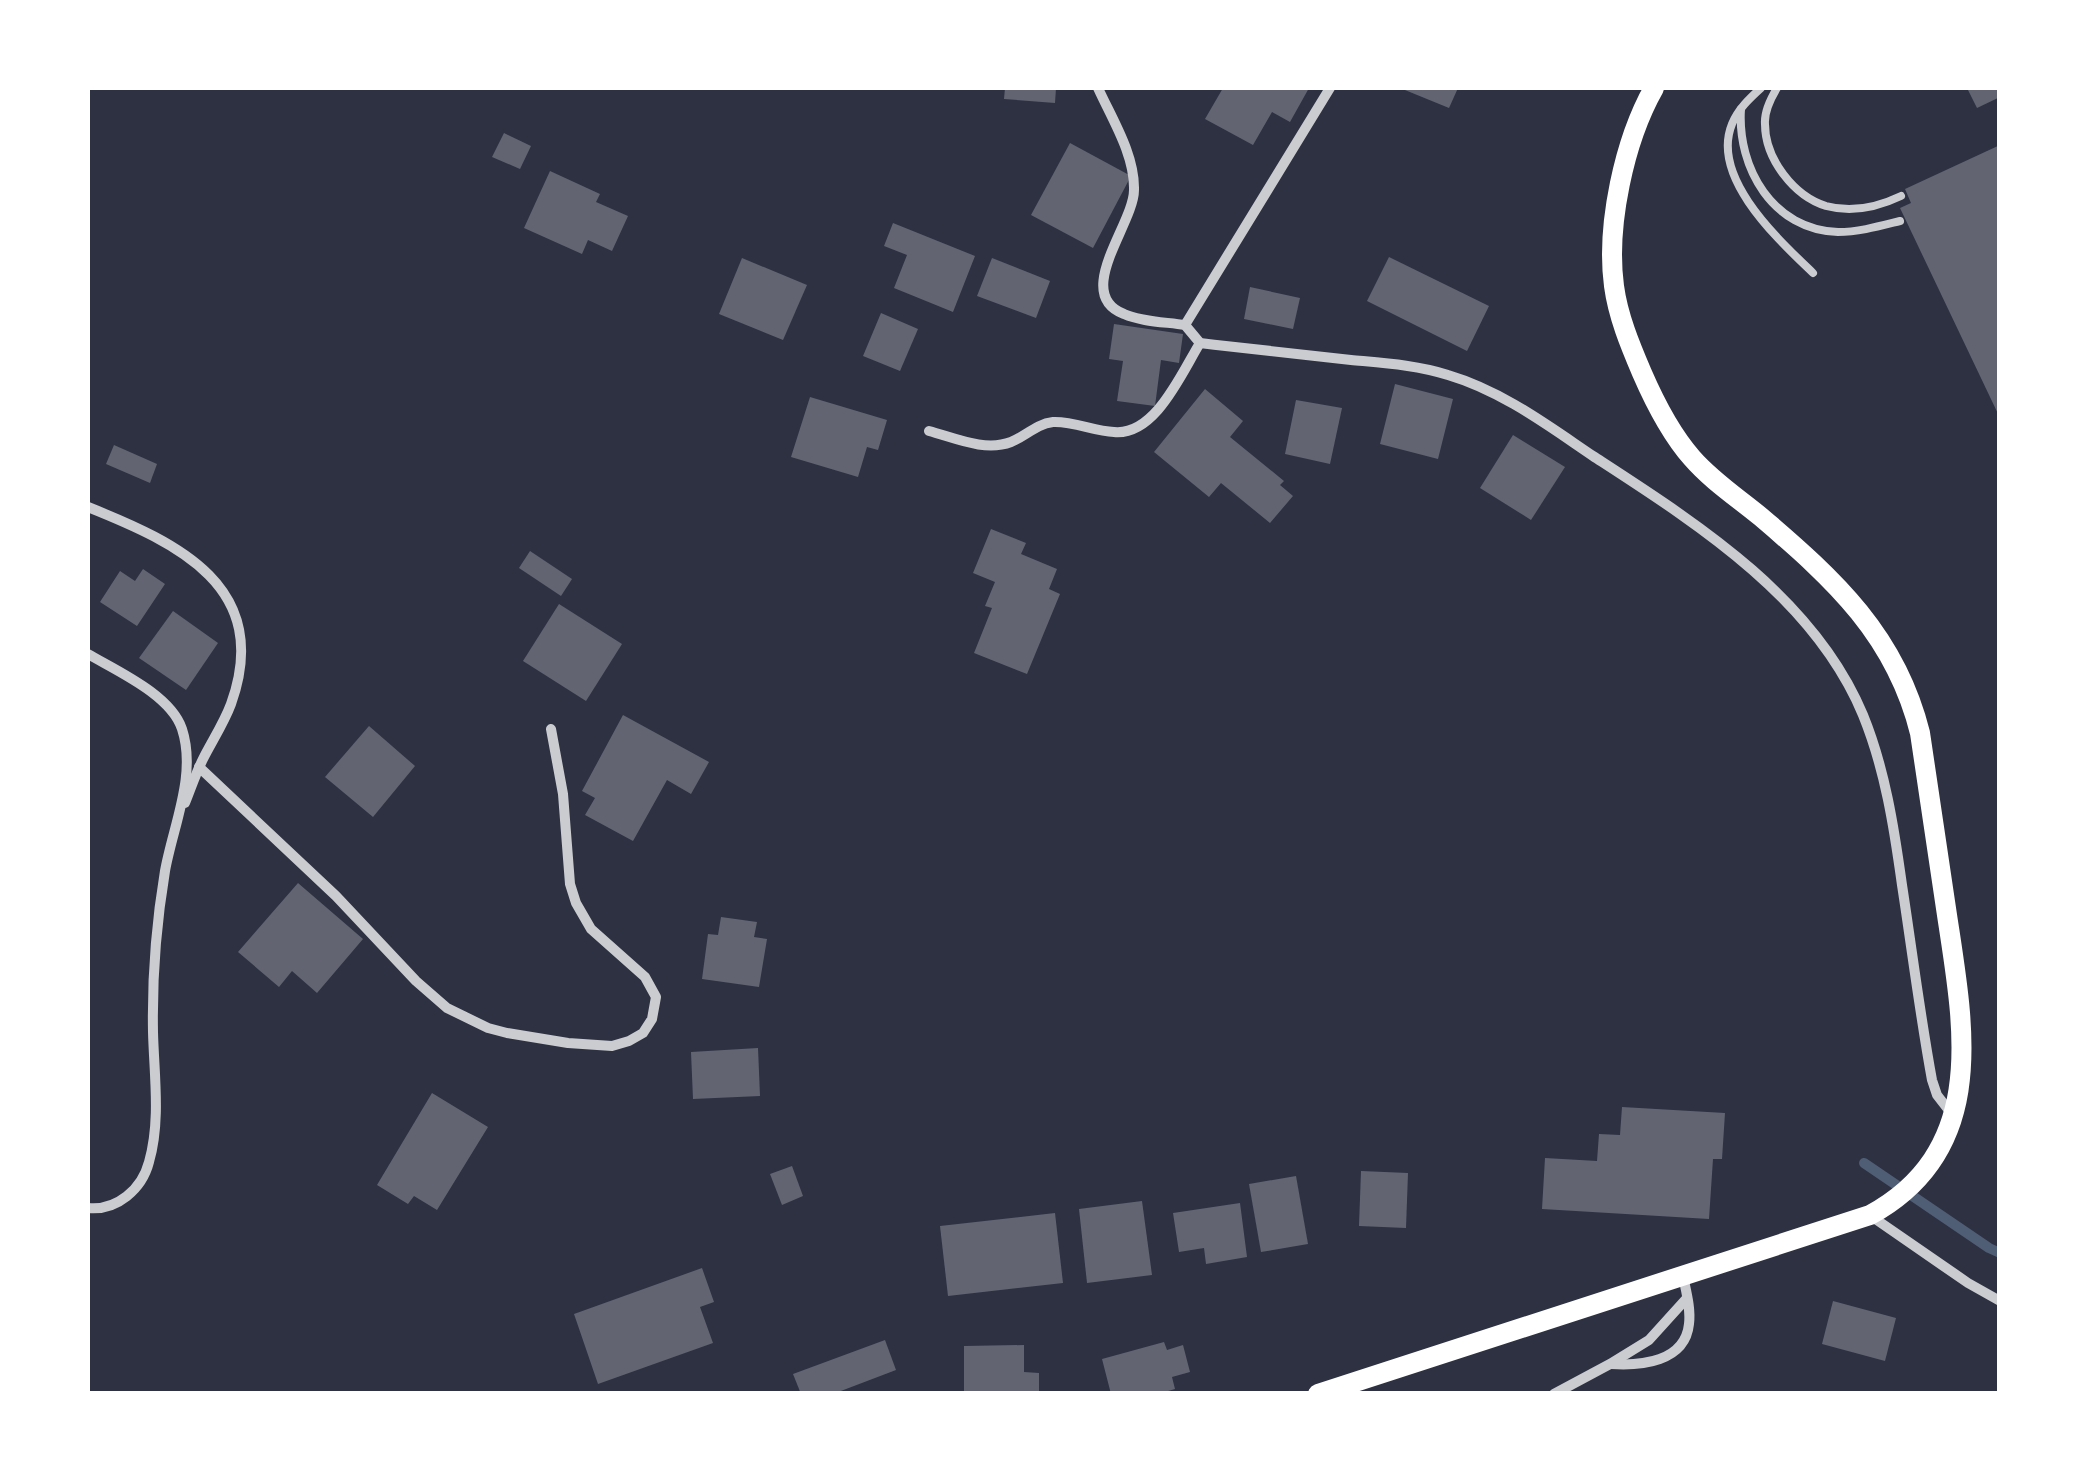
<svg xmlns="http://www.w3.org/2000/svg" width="2087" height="1481" viewBox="0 0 2087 1481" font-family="Ubuntu,sans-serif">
	<rect width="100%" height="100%" fill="#2d3142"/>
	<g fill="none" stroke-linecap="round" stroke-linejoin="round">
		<!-- stream -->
		<path stroke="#4f5d75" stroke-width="10" d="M1864 1163 1989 1248 2000 1253"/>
	</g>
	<!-- building -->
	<g fill="#626471">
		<path d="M1005 88H1056L1055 103 1004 99Z"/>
		<path d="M1223 88H1309L1290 122 1272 112 1253 145 1205 119Z"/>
		<path d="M1400 88H1458L1449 108Z"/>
		<path d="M1967 88H2000V97L1977 108Z"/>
		<path d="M504 133 531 146 520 169 492 157Z"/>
		<path d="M1070 143 1131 176 1093 248 1031 215Z"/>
		<path d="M2000 145V418L1900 208 1911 203 1905 189Z"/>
		<path d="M550 171 600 194 596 202 628 216 612 251 588 240 582 254 524 228Z"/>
		<path d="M893 223 975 256 953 312 894 288 907 255 884 246Z"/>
		<path d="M1389 257 1489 306 1467 351 1367 301Z"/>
		<path d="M742 258 807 285 783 340 719 314Z"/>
		<path d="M992 258 1050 281 1036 318 977 296Z"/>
		<path d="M1250 287 1300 298 1293 329 1244 319Z"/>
		<path d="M881 313 918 329 900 371 863 356Z"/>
		<path d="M1114 324 1183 334 1179 363 1161 360 1155 406 1117 401 1123 361 1109 359Z"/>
		<path d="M1395 384 1453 399 1438 459 1380 444Z"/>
		<path d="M1205 389 1243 421 1230 437 1284 481 1280 485 1293 496 1270 523 1221 483 1209 497 1154 452Z"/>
		<path d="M810 397 887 420 878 450 867 447 858 477 791 457Z"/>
		<path d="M1296 400 1342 408 1330 464 1285 454Z"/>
		<path d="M1513 435 1565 467 1531 520 1480 488Z"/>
		<path d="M114 445 157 464 150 483 106 464Z"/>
		<path d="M991 529 1026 543 1021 554 1057 569 1049 589 1060 594 1027 674 974 653 992 608 985 606 995 582 973 573Z"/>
		<path d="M530 551 572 579 561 596 519 568Z"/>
		<path d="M143 569 165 584 137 626 100 602 120 571 135 581Z"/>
		<path d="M559 604 622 644 586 701 523 661Z"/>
		<path d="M173 611 218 643 186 690 139 658Z"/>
		<path d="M623 715 709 762 691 794 667 780 633 841 585 815 595 798 582 791Z"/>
		<path d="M369 726 415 766 373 817 325 777Z"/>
		<path d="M298 883 363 939 317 993 292 971 279 987 238 952Z"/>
		<path d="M721 917 757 922 754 937 767 939 759 987 702 979 708 934 718 935Z"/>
		<path d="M758 1048 760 1096 693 1099 691 1052Z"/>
		<path d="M432 1093 488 1127 437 1210 414 1196 408 1204 377 1185Z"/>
		<path d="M1622 1107 1725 1113 1722 1159H1713L1709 1219 1542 1209 1545 1158 1597 1161 1599 1134 1620 1135Z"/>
		<path d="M792 1166 803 1196 782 1205 770 1174Z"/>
		<path d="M1361 1171 1408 1173 1406 1228 1359 1226Z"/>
		<path d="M1296 1176 1308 1244 1261 1252 1249 1184Z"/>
		<path d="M1142 1201 1152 1275 1087 1283 1079 1209Z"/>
		<path d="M1240 1203 1247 1257 1206 1264 1204 1248 1179 1252 1173 1213Z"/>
		<path d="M1055 1213 1063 1283 948 1296 940 1226Z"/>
		<path d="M702 1268 714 1302 700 1307 713 1343 598 1384 574 1314Z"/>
		<path d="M1833 1301 1896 1318 1885 1361 1822 1344Z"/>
		<path d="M885 1340 896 1370 833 1394H801L793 1374Z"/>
		<path d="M1164 1342 1167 1350 1183 1345 1190 1372 1172 1377 1175 1389 1158 1394H1111L1102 1359Z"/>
		<path d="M1024 1345V1372L1039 1373V1394H964V1346Z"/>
	</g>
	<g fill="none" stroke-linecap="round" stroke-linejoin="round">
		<!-- service -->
		<g stroke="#caccd0" stroke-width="8">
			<path d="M1761 88C1750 98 1738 109 1732 124 1710 178 1779 240 1813 273"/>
			<path d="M1777 88C1771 98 1764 111 1765 124 1765 159 1794 196 1826 206 1852 213 1878 207 1901 196"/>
			<path d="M1741 109C1737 168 1773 230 1838 232 1859 232 1880 226 1900 221"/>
		</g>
		<!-- minor -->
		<g stroke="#caccd0" stroke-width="10">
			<path d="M1098 88C1112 119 1135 155 1134 190 1134 224 1072 294 1124 314 1142 322 1166 322 1185 325L1200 343C1250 349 1300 354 1351 360 1383 363 1417 365 1448 375 1502 391 1547 425 1593 456 1696 523 1814 597 1863 715 1885 769 1894 827 1902 885 1912 950 1920 1015 1932 1080L1937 1095 1951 1113"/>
			<path d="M1185 325 1330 88"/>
			<path d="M929 431C955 438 985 452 1011 442 1026 436 1036 424 1053 422 1073 421 1094 431 1114 432 1155 436 1181 374 1200 343"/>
			<path d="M88 507C178 543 273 587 231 704 224 723 212 741 203 759 196 773 191 788 185 803"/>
			<path d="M88 654C117 671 171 695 182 729 197 775 173 826 165 871 156 925 152 978 153 1032 154 1074 161 1120 149 1162 142 1189 117 1211 88 1208"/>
			<path d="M199 767 336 896 416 981 447 1008 488 1028 507 1033 568 1043 612 1046 629 1041 643 1033 652 1019 656 997 645 977 591 929 576 903 570 884 563 794 551 729"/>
			<path d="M1871 1216 1968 1283 2000 1301"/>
			<path d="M1611 1364C1641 1366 1685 1362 1689 1324 1691 1308 1686 1291 1683 1276"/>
			<path d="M1554 1394 1610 1364 1649 1340 1687 1298"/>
		</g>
		<!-- secondary -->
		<path stroke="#fff" stroke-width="20" d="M1318 1394 1870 1215C1989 1150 1964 1028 1947 915 1938 854 1929 794 1920 733 1896 636 1835 580 1761 517 1738 498 1712 481 1692 458 1670 433 1655 403 1642 373 1630 345 1618 316 1614 286 1606 226 1624 141 1654 88"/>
	</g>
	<!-- border -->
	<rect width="2087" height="1481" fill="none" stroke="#ffffff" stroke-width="180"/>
</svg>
